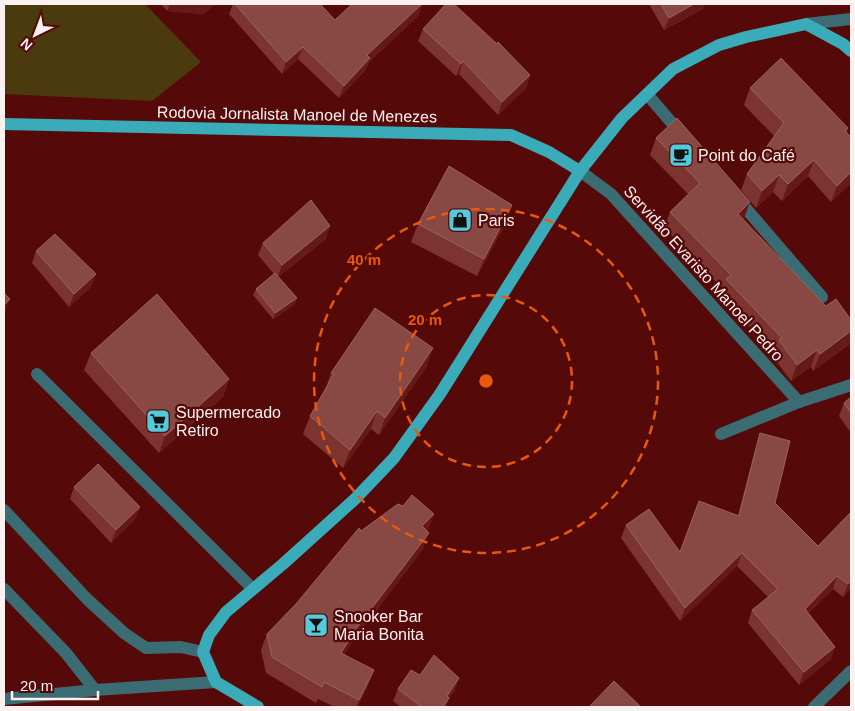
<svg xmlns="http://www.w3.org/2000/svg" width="855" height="711" viewBox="0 0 855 711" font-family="Helvetica,sans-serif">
	<rect width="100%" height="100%" fill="#550909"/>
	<!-- green -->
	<path fill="#4b3a0e" d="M4 4H145L201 62 152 101 4 94Z"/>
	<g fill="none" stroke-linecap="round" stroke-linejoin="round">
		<!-- service -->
		<g stroke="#3c6c73" stroke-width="12">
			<path d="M647 94 683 136"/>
			<path d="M580 171 611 194 799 402"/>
			<path d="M737 198 822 297"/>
			<path d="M37 374 252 588"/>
			<path d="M721 434 799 402 851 385"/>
			<path d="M4 510 87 599 124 633 146 648 181 647 203 652"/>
			<path d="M4 589 66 653 95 690"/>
			<path d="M4 699 95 690 216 682"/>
			<path d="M814 707 851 671"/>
		</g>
		<!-- tertiary -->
		<path stroke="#3c6c73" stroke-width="12" d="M806 24 851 19"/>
		<!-- primary -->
		<g stroke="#3aabb9" stroke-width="12">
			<path d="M4 124 511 135 549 152 580 171"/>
			<path d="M258 707 216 682 203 652 209 635 226 612 283 564 355 499 394 458 440 394 580 171 622 118 673 69 719 45 746 37 806 24 843 44 851 51"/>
		</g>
	</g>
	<!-- wall -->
	<g fill="#7b342f">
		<path d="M161 4H215L203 14 167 11Z"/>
		<path d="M233 4H320L335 20 419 15 369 62 365 71 339 98 298 59 282 74 229 14Z"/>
		<path d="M649 4H704L703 9 664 30Z"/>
		<path d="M423 29 530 75 526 88 498 115 459 74 456 76 418 41Z"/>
		<path d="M750 88 848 128 847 132 851 183 831 202 808 176 782 201 773 192 756 208 741 190 747 174 774 136 744 105Z"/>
		<path d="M656 138 744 219V220L850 344 813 371 811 367 791 381 773 357 774 353 720 296 723 289 664 228 670 212 688 194 650 155Z"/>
		<path d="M506 223 477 276 411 242 418 224Z"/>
		<path d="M326 239 278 277 297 298 294 305 273 319 253 295 256 289 274 274 258 255 263 243Z"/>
		<path d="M36 251 96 274 91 287 69 307 32 263Z"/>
		<path d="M91 353 229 379 223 397 159 453 84 370Z"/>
		<path d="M427 366 379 435 371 429 343 468 303 434 310 416 325 390 331 373Z"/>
		<path d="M851 397V433L839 416 844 403Z"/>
		<path d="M760 433 775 503 818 546 851 588 843 597 833 589 808 613 835 647 830 660 799 685 748 623 752 610 768 597 737 566 680 621 621 538 626 525 680 552 738 515 756 446Z"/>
		<path d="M74 487 140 507 135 519 111 543 70 499Z"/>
		<path d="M403 506 434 514 427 531 423 549 350 645 344 655 368 686 357 707H335L318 699 316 703 266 673 261 650 267 634 296 604 361 531Z"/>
		<path d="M420 675 455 690 449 698 446 707H401L393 701 398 689Z"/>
	</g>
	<!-- shaded-wall -->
	<g fill="#661a17">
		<path d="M170 4H215L203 14 167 11Z"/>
		<path d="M422 4H423L419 15 369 62 365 71 339 98 344 86 367 55Z"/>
		<path d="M694 4H704L703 9 664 30 669 18Z"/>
		<path d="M303 47 298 59 282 74 286 62Z"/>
		<path d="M463 61 459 74 456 76 461 64Z"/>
		<path d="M530 75 526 88 498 115 502 102Z"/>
		<path d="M814 160 808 176 782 201 788 184Z"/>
		<path d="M851 172V183L831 202 837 186Z"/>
		<path d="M779 175 773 192 756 208 762 191Z"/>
		<path d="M750 202 744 219 732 231 738 214Z"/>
		<path d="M512 205 506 223 477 276 484 259Z"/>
		<path d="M330 226 326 239 277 278 282 265Z"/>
		<path d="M96 274 91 287 69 307 74 294Z"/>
		<path d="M297 298 294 305 273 319 275 313Z"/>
		<path d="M10 299 5 311 4 312V305Z"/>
		<path d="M851 331V341L850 344 813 371 820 354Z"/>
		<path d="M433 348 427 366 379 435 385 418Z"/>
		<path d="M817 350 811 367 791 381 797 365Z"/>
		<path d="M229 379 223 397 159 453 165 436Z"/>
		<path d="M377 411 371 429 343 468 350 450Z"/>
		<path d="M140 507 135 519 111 543 116 530Z"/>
		<path d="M434 514 428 530 416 543 422 526Z"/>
		<path d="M429 533 423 549 350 645 335 670 341 653 356 629Z"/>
		<path d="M742 553 737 566 680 621 685 608Z"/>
		<path d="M837 576 833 589 800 622 805 609Z"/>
		<path d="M851 580V588L843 597 848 584Z"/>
		<path d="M835 647 830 660 799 685 804 672Z"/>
		<path d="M374 670 368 686 357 707H356L359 700Z"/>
		<path d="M459 678 455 690 448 700 449 698 446 707H443L447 696Z"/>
	</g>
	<!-- building -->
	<g fill="#884944" stroke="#9a635f">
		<path d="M235 4H320L335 20 352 4H422L367 55 370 58 344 86 303 47 286 62Z"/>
		<path d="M446 4H454L497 44 498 42 530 75 502 102 463 61 461 64 423 29Z"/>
		<path d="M661 4H694L669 18Z"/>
		<path d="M781 58 848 128 845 131 851 137V172L837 186 814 160 788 184 779 175 762 191 747 174 784 123 750 88Z"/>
		<path d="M677 118 750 202 738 214 826 306 836 299 851 320V331L820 354 817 350 797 365 779 340 782 338 726 279 731 275 670 212 700 183 656 138Z"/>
		<path d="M449 166 512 205 484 259 418 224Z"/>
		<path d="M311 200 330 226 282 265 263 243Z"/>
		<path d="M55 234 96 274 74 294 36 251Z"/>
		<path d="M275 273 297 298 275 313 256 289Z"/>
		<path d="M4 293 10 299 4 305Z"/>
		<path d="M157 294 229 379 165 436 91 353Z"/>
		<path d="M375 308 433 348 385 418 377 411 350 450 310 416 334 374 331 373Z"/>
		<path d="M851 397V413L844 403Z"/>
		<path d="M760 433 790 441 775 503 818 546 851 512V580L848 584 837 576 805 609 835 647 804 672 752 610 778 589 742 553 685 608 626 525 649 509 680 552 699 501 739 516Z"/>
		<path d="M98 464 140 507 116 530 74 487Z"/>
		<path d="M412 495 434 514 422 526 429 533 356 629 341 653 374 670 359 700 324 682 322 687 272 657 267 634 296 604 359 528 361 531 398 504 403 506Z"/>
		<path d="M434 655 459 678 447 696 449 698 443 707H422L398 689 411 670 420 675Z"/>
		<path d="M614 681 641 707H589Z"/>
	</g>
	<!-- distance rings -->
	<g fill="none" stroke="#e8590c" stroke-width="2.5" stroke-dasharray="9 6">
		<circle cx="486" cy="381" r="86"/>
		<circle cx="486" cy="381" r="172"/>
	</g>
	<!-- icons -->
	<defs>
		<g id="cafe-square" transform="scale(1.25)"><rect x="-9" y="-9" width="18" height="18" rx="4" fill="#53cbdb" stroke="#550909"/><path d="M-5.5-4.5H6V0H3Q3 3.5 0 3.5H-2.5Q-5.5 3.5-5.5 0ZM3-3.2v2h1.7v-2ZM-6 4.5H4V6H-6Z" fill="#111"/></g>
		<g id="shop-square" transform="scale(1.25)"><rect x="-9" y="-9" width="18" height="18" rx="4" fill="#53cbdb" stroke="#550909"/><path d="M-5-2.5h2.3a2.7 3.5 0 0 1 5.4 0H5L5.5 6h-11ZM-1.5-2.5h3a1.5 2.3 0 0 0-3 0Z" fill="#111"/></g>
		<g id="supermarket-square" transform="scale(1.25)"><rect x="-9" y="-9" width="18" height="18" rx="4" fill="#53cbdb" stroke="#550909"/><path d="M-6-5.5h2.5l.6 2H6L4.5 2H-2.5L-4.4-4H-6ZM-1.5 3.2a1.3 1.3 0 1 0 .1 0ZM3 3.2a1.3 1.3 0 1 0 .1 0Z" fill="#111"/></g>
		<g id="bar-square" transform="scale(1.25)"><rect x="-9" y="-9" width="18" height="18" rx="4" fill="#53cbdb" stroke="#550909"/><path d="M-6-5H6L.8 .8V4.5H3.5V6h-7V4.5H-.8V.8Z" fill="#111"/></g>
	</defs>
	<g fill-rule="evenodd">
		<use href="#cafe-square" x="681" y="155"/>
		<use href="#shop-square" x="460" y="220"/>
		<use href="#supermarket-square" x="158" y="421"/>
		<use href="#bar-square" x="316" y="625"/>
	</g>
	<g text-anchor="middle" stroke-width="4.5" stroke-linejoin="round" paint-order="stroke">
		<!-- street labels -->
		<g font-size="16" fill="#fbf1f0" stroke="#550909">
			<text transform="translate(297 114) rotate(1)" y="6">Rodovia Jornalista Manoel de Menezes</text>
			<text transform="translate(704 273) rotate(48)" y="6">Servidão Evaristo Manoel Pedro</text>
		</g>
		<!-- poi labels -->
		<g font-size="16" fill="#fbf1f0" stroke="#550909" text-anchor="start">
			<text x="698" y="161">Point do Café</text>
			<text x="478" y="226">Paris</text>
			<text x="176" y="418">Supermercado<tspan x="176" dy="18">Retiro</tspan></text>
			<text x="334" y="622">Snooker Bar<tspan x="334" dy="18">Maria Bonita</tspan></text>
		</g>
	</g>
	<circle cx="486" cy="381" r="8" fill="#e8590c" stroke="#550909" stroke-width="2.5"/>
	<g font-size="15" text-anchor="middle" font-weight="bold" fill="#e8590c" stroke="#550909" stroke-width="4.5" stroke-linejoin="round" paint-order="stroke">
		<text x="364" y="265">40 m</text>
		<text x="425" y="325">20 m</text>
	</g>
	<!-- border -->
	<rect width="855" height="711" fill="none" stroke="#fbf1f0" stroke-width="10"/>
	<!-- north arrow -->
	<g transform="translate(35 35) rotate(222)" stroke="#550909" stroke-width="4" paint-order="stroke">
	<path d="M0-4L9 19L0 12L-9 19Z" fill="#fbf1f0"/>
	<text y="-8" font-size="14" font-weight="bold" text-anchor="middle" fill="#fbf1f0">N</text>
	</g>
	<!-- scale -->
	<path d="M12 691v8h86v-8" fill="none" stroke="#fbf1f0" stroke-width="2.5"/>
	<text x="20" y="691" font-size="15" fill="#fbf1f0" stroke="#550909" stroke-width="4" paint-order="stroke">20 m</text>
</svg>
